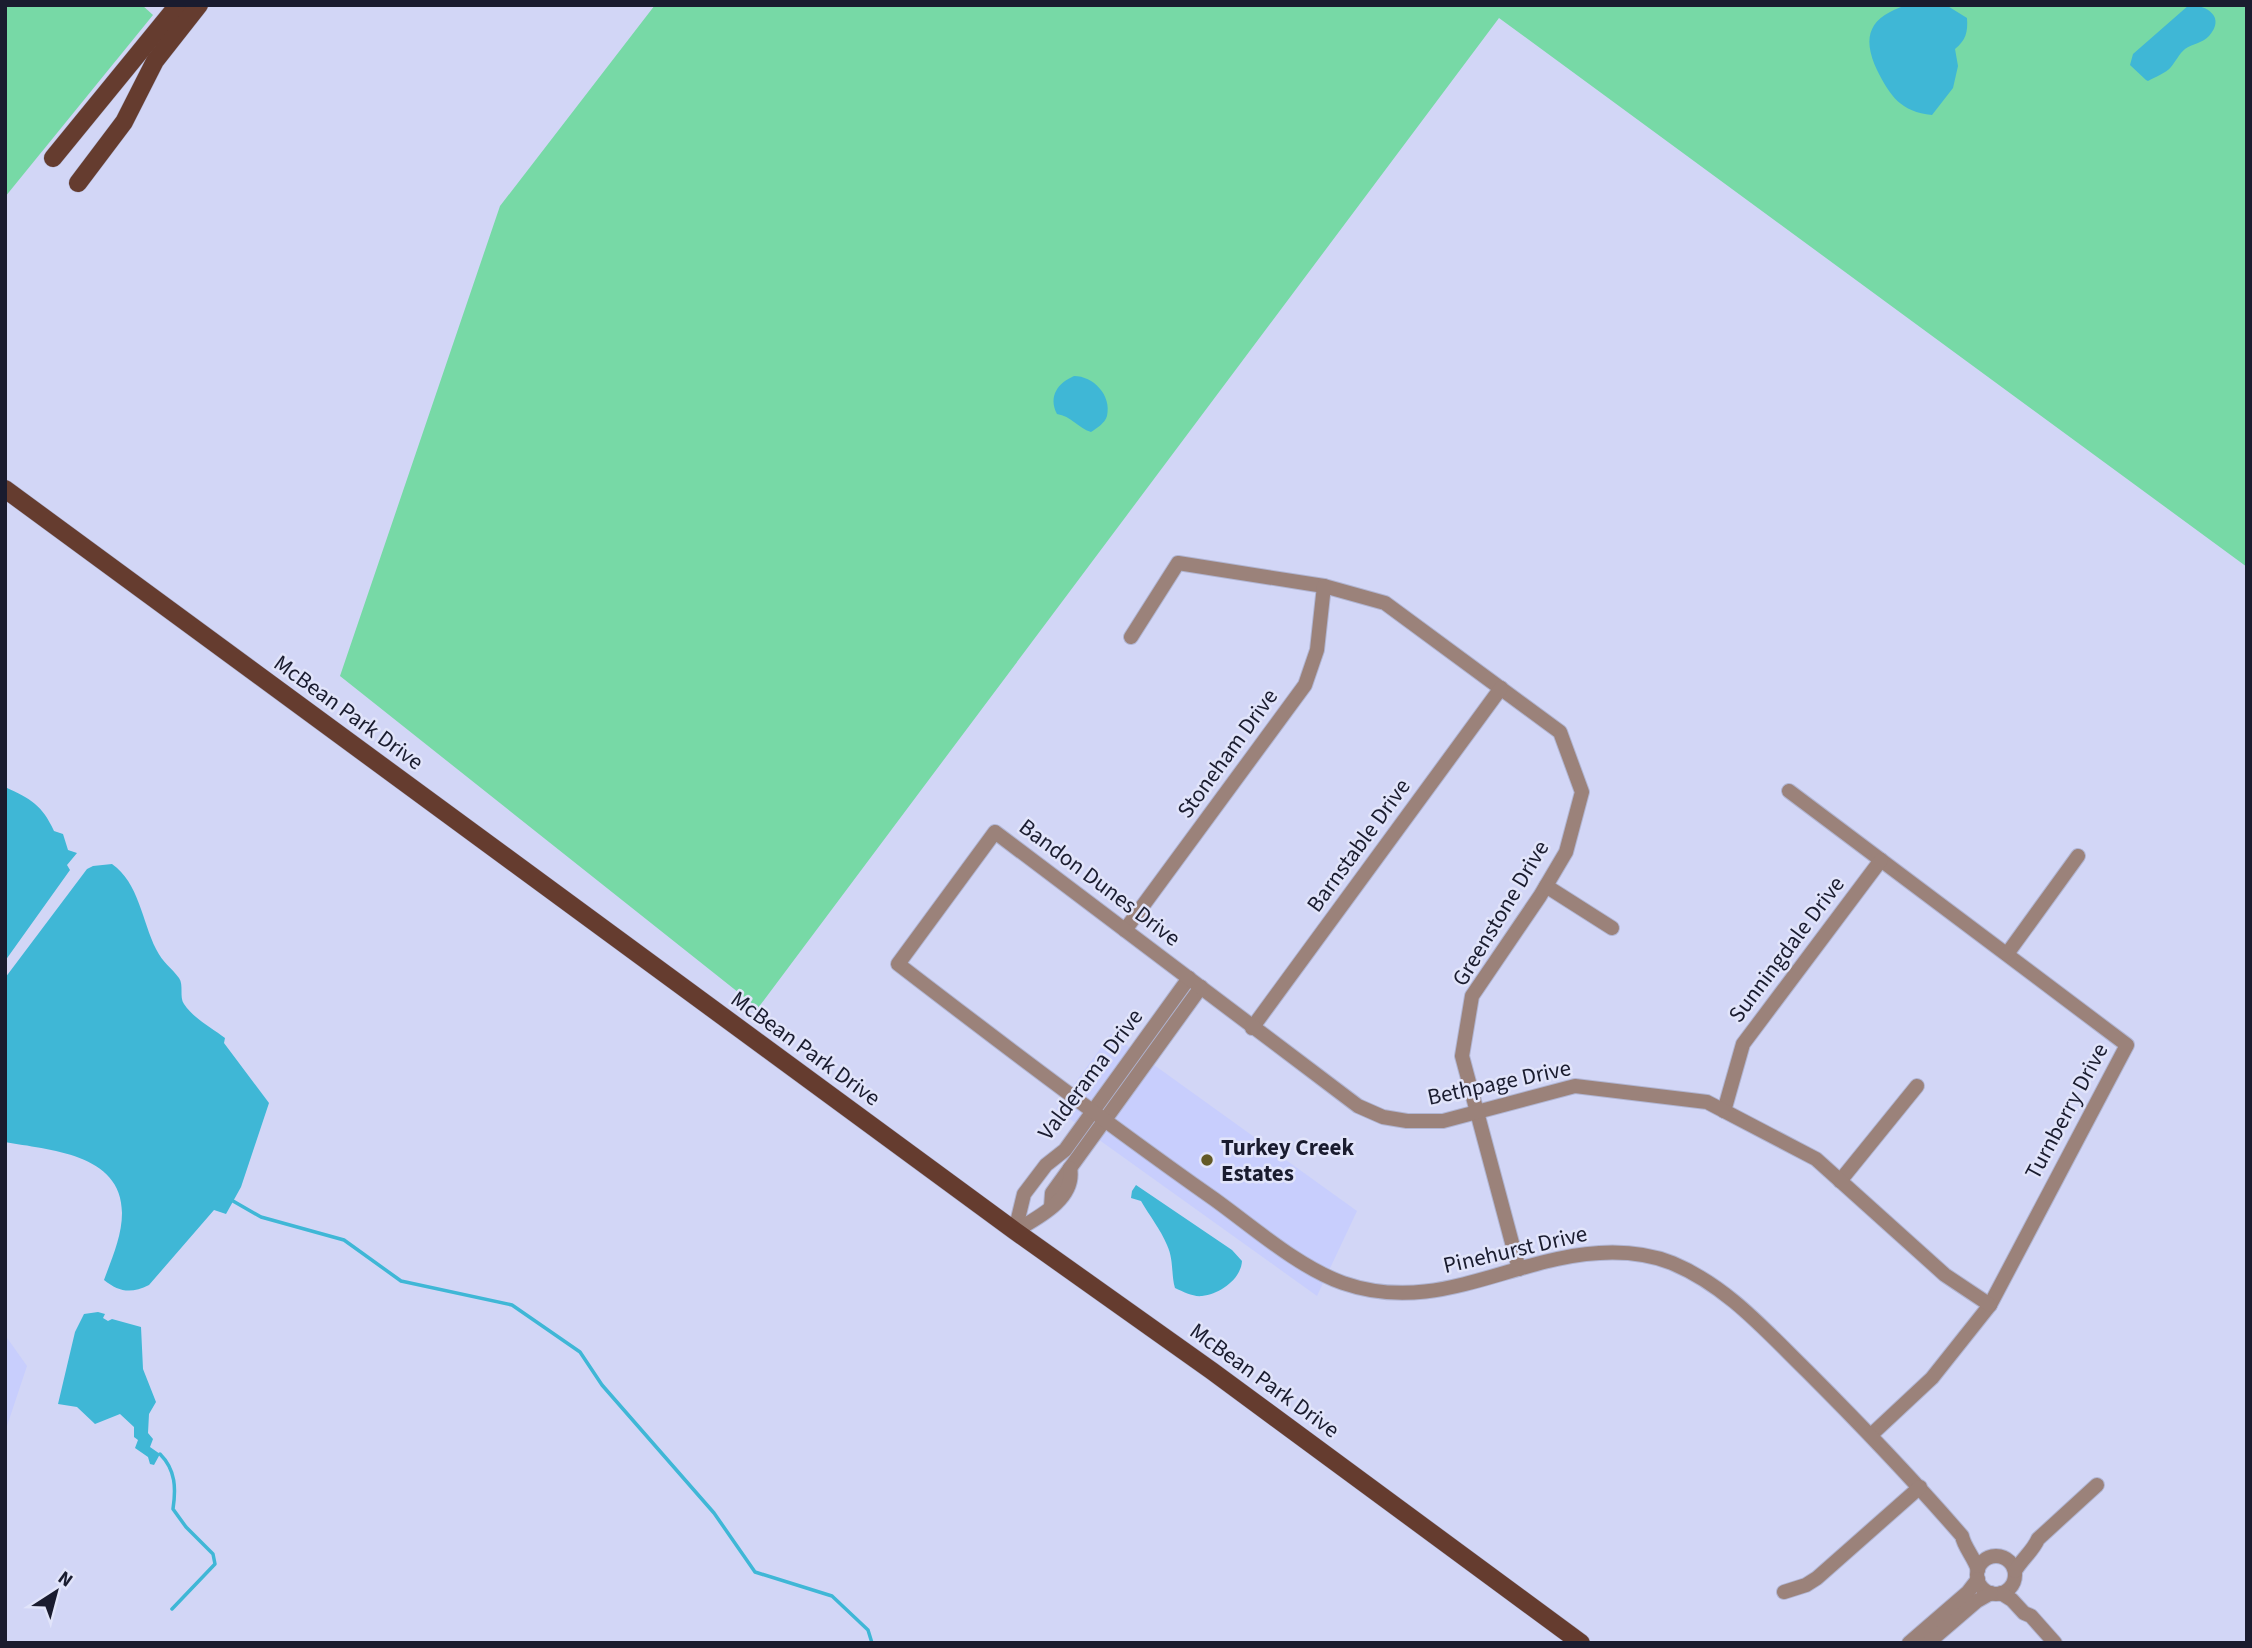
<svg xmlns="http://www.w3.org/2000/svg" width="2252" height="1648" viewBox="0 0 2252 1648" font-family="'Source Sans 3',sans-serif">
	<rect width="100%" height="100%" fill="#d2d6f6"/>
	<!-- built -->
	<g fill="#c8cefd">
		<path d="M1111 1034 1357 1211 1317 1296 1056 1109Z"/>
		<path d="M5 1335 27 1366 5 1432Z"/>
	</g>
	<!-- green -->
	<g fill="#77d9a6">
		<path d="M5 5H142L153 15 5 197Z"/>
		<path d="M655 5H2247V567L1499 18 758 1008 340 676 500 206Z"/>
	</g>
	<!-- water -->
	<g fill="#3fb7d6">
		<path d="M1907 5H1946L1967 18C1968 32 1966 40 1955 49L1958 66 1953 88 1932 115C1901 112 1890 96 1877 70 1861 35 1870 17 1907 5Z"/>
		<path d="M2189 5C2207 5 2226 17 2209 36 2203 43 2192 44 2185 49 2179 54 2176 61 2171 67 2166 73 2155 77 2148 81L2146 80 2130 65 2133 54Z"/>
		<path d="M1074 376C1093 376 1112 395 1107 416 1105 423 1097 428 1091 432 1078 428 1071 416 1057 414 1048 396 1058 383 1074 376Z"/>
		<path d="M5 787C31 799 42 805 54 831L63 834 68 850 77 853 67 865 70 870 5 961Z"/>
		<path d="M112 864C139 883 142 921 156 949 163 963 171 967 179 978 184 985 179 997 184 1004 193 1018 212 1028 225 1038L224 1043 269 1103 241 1187 226 1214 214 1210 149 1285C131 1294 119 1292 104 1280 112 1258 122 1236 122 1213 122 1153 48 1150 5 1142V978L87 869 93 866Z"/>
		<path d="M1136 1185 1232 1250 1242 1261C1241 1279 1220 1294 1202 1296 1193 1297 1184 1292 1175 1288 1171 1275 1174 1260 1167 1245 1161 1230 1149 1215 1141 1201L1131 1198 1132 1191Z"/>
		<path d="M98 1312 105 1314 103 1318 108 1321 112 1319 141 1327 143 1369 156 1402 149 1414 148 1433 153 1439 150 1447 160 1454 154 1465 150 1464 148 1457 135 1448 138 1440 134 1437V1427L120 1414 95 1424 77 1407 58 1404 75 1332 84 1314Z"/>
	</g>
	<g fill="none" stroke-linecap="round" stroke-linejoin="round">
		<!-- stream -->
		<g stroke="#3fb7d6" stroke-width="3.5">
			<path d="M233 1201 261 1217 344 1240 401 1281 512 1305 580 1352 602 1385 714 1513 755 1572 832 1596 868 1630 872 1643"/>
			<path d="M160 1454C176 1470 176 1489 173 1509L186 1527 213 1554 215 1564 172 1609"/>
		</g>
		<!-- minor casing -->
		<g stroke="#b1b5d2" stroke-width="16">
			<g id="minor">
				<path d="M1131 637 1178 563 1324 586 1385 603 1560 732 1582 792 1566 852 1540 896 1472 996 1462 1056 1519 1269"/>
				<path d="M1789 791 2127 1045 1990 1305 1932 1378 1871 1435"/>
				<path d="M1546 886 1612 928"/>
				<path d="M1125 930 1305 685 1317 650 1324 586"/>
				<path d="M2007 954 2078 856"/>
				<path d="M1252 1028 1501 688"/>
				<path d="M1724 1111 1743 1044 1881 860"/>
				<path d="M1840 1181 1917 1086"/>
				<path d="M1051 1207 1052 1193 1201 987"/>
				<path d="M1015 1231 1024 1194 1046 1165 1065 1150 1189 978"/>
				<path d="M1015 1231C1037 1218 1076 1199 1070 1168"/>
				<circle cx="1996" cy="1575" r="19"/>
				<path d="M1978 1570C1974 1557 1964 1547 1962 1536 1911 1477 1861 1425 1807 1371 1765 1330 1727 1286 1672 1263 1636 1249 1594 1251 1557 1259 1483 1275 1421 1310 1343 1283 1298 1267 1253 1227 1214 1199 1106 1123 1002 1044 898 964L995 832 1358 1106 1383 1117 1407 1121H1443L1575 1086 1707 1102 1816 1159 1945 1275 1990 1305"/>
				<path d="M2015 1571C2022 1559 2033 1551 2038 1539L2097 1485"/>
				<path d="M1784 1592 1806 1585 1817 1578 1920 1487"/>
				<path d="M2001 1593 2012 1600 2024 1613 2031 1616 2055 1643"/>
				<path d="M1909 1643 1968 1592 1978 1579"/>
				<path d="M1928 1643 1977 1601 1991 1593"/>
			</g>
		</g>
		<!-- major casing -->
		<g stroke="#b1b5d2" stroke-width="19">
			<g id="major">
				<path d="M53 158 178 5"/>
				<path d="M78 183 124 122 155 61 199 5"/>
				<path d="M5 489 1015 1231 1212 1371 1581 1643"/>
			</g>
		</g>
		<!-- minor -->
		<use href="#minor" stroke="#9b827a" stroke-width="14"/>
		<!-- major -->
		<use href="#major" stroke="#653c2f" stroke-width="18"/>
	</g>
	<!-- markers -->
	<circle fill="#635926" stroke="#e1e4fa" stroke-width="2.5" cx="1207" cy="1160" r="7"/>
	<g text-anchor="middle" stroke-width="5" stroke-linejoin="round" paint-order="stroke">
		<!-- street labels -->
		<g font-size="23" fill="#1a1c2f" stroke="#e1e4fa">
			<text transform="translate(349 712) rotate(36)" y="8">McBean Park Drive</text>
			<text transform="translate(1227 753) rotate(-54)" y="8">Stoneham Drive</text>
			<text transform="translate(1358 845) rotate(-54)" y="8">Barnstable Drive</text>
			<text transform="translate(1100 882) rotate(37)" y="8">Bandon Dunes Drive</text>
			<text transform="translate(1500 913) rotate(-59)" y="8">Greenstone Drive</text>
			<text transform="translate(1786 949) rotate(-53)" y="8">Sunningdale Drive</text>
			<text transform="translate(806 1048) rotate(36)" y="8">McBean Park Drive</text>
			<text transform="translate(1090 1074) rotate(-53)" y="8">Valderama Drive</text>
			<text transform="translate(1499 1082) rotate(-12)" y="8">Bethpage Drive</text>
			<text transform="translate(2066 1111) rotate(-62)" y="8">Turnberry Drive</text>
			<text transform="translate(1515 1249) rotate(-13)" y="8">Pinehurst Drive</text>
			<text transform="translate(1265 1380) rotate(36)" y="8">McBean Park Drive</text>
		</g>
		<!-- poi labels -->
		<g font-size="23" font-weight="bold" fill="#1a1c2f" stroke="#e1e4fa" text-anchor="start">
			<text x="1221" y="1155">Turkey Creek<tspan x="1221" dy="26">Estates</tspan></text>
		</g>
	</g>
	<!-- border -->
	<rect width="2252" height="1648" fill="none" stroke="#1a1c2f" stroke-width="14"/>
	<!-- north arrow -->
	<g transform="translate(56 1592) rotate(36)" stroke="#e1e4fa" stroke-width="5" paint-order="stroke">
	<path d="M0-5L12 26L0 18L-12 26Z" fill="#1a1c2f"/>
	<text y="-10" font-size="19" font-weight="bold" text-anchor="middle" fill="#1a1c2f">N</text>
	</g>
</svg>
